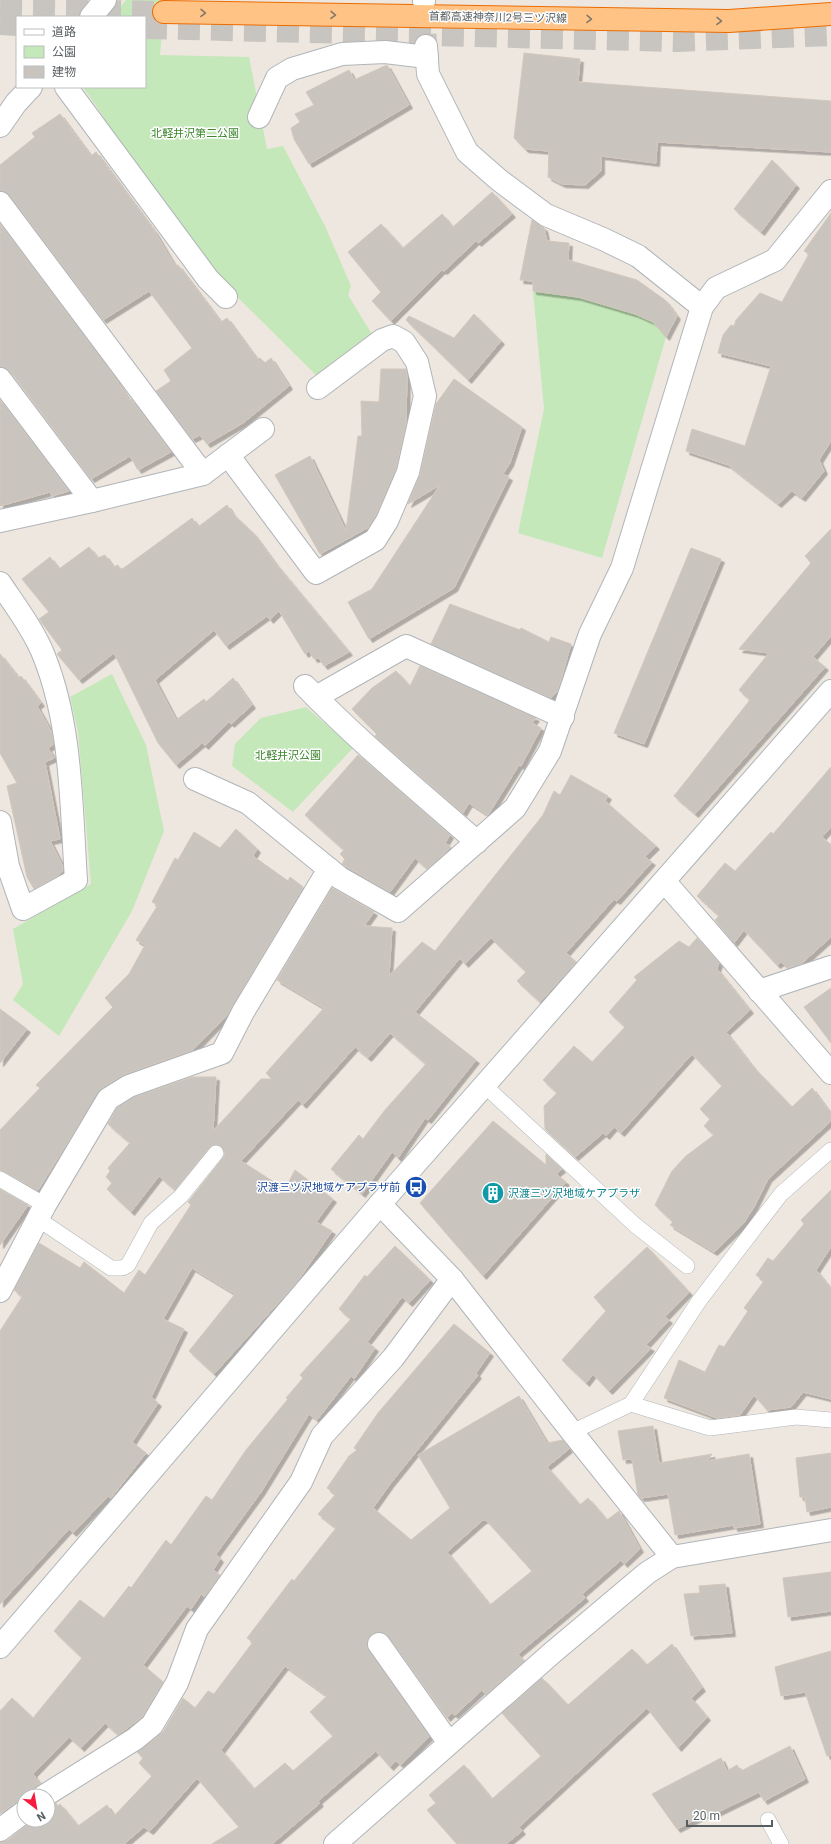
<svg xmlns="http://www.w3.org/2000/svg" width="831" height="1844" viewBox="0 0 831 1844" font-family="Roboto,'Noto Sans JP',sans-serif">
	<defs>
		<filter id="shadow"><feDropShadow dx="3.5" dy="3.5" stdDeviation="0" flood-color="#0004"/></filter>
	</defs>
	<rect width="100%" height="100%" fill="#ede7df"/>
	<!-- green -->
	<g fill="#c4e8b9">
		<path d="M126 0H165L160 55 249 57 267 149 283 146 325 226 351 286 348 295 373 336 318 377 214 274 109 131 103 116 83 87H145V17H112Z"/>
		<path d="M533 291C570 296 619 302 651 321 657 324 662 332 666 337L602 558 518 533 544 409Z"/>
		<path d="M112 674 146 745 164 831 132 911 59 1036 13 1000 23 984 13 929 91 884 78 732 70 697Z"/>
		<path d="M306 707 353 748 293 812 232 766 235 744 261 718Z"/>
	</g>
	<!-- building -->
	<g fill="#cac4be" stroke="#d2c7bd" fill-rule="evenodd" filter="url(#shadow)">
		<path d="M524 53 580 59 578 82 831 101V152L657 142 656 163 601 156V171L585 185 562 184 548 177 549 151 525 149 514 138Z"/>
		<path d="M387 65 409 105 309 164 294 139 291 128 300 122 295 114 314 105 306 92 349 70 354 80Z"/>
		<path d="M60 114 91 156 96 152 155 232 175 266 178 265 221 322 227 318 257 359 260 358 265 363 271 358 289 386 243 423 207 444 200 435 192 439 156 391 171 381 164 370 192 348 149 291 103 320 10 196 0 191V165L35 137 32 133Z"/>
		<path d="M772 160 796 185 761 232 734 209Z"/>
		<path d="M492 192 512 214 478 243 476 241 444 271 442 270 391 321 372 301 381 292 348 252 381 224 403 248 442 214 453 227Z"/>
		<path d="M831 213V441L819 460 824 471 802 498 792 491 778 504 728 465 686 451 692 429 745 446 771 366 718 353 723 335 731 325 734 326 736 320 760 293 782 302 809 254 804 251Z"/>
		<path d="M532 220 544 228 547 241 569 243 568 260 637 280 665 300 677 316 666 337 653 322 635 314 578 297 533 291V281L520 280Z"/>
		<path d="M0 224 107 366 129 400 131 399 171 452 138 470 130 456 91 479 10 371 0 367Z"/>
		<path d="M474 314 501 341 468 380 406 320 409 316 454 338Z"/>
		<path d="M381 369H406L407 373 406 424 396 468 376 515 369 527 320 554 275 475 310 456 346 531 358 436H362L361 401 379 402Z"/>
		<path d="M454 379 522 427 510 463 503 474 509 477 454 588 369 639 348 602 372 589 440 485 408 504 420 475 436 404Z"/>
		<path d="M0 400 69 491 52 496 50 492 0 506Z"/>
		<path d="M227 505 233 514 253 533 275 563 349 652 324 666 319 658 314 659 309 651 305 654 279 611 270 620 267 616 226 646 214 630 155 680 176 720 204 699 206 702 233 678 252 705 231 724 229 722 205 746 202 743 176 765 158 743 114 653 79 680 57 654 62 650 39 619 49 612 22 579 50 557 59 569 89 547 98 558 105 555 113 567 118 565 121 570 192 518 198 527Z"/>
		<path d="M831 529V636L813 657 825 667 695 814 674 796 750 700 739 690 769 653 739 649 811 563 805 556Z"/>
		<path d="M691 548 721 559 644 744 614 733Z"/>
		<path d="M450 604 520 630 521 628 549 642 551 637 571 644 558 690 551 698 431 644Z"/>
		<path d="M0 654 19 678 21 676 41 703 37 706 52 733 53 740V745L48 748 54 758 45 762 60 839 50 841 63 867V871L59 875 34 889 27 877 7 786 17 783 0 753Z"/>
		<path d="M420 666 536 718 532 723 541 728 521 766 519 765 488 815 469 803 463 813 375 736 377 734 352 709 372 688 396 671 410 686Z"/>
		<path d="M358 755 450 835 445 843 451 847 427 869 415 858 390 892 342 864 345 859 340 854 344 850 305 815Z"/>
		<path d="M831 767V827L822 837 831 845V937L801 964 787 968 781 962 777 965 744 930 734 943 715 920 719 916 697 896 725 863 735 871 771 832 773 834Z"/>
		<path d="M571 775 608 796 605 801 656 846 645 857 652 862 617 901 614 899 566 953 576 962 540 1002 517 981 526 972 491 938 465 964 460 958 415 1012 476 1060 428 1120 425 1118 398 1158 392 1152 362 1194 331 1169 359 1135 363 1139 385 1110 426 1064 390 1033 368 1058 355 1047 303 1105 298 1100 241 1161 285 1189 295 1170 333 1199 316 1222 332 1231 297 1282 214 1374 189 1351 235 1294 192 1268 163 1319 184 1329 151 1397 158 1403 132 1442 146 1453 111 1498 108 1496 73 1533 69 1529 0 1604V1331L22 1297 14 1290 39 1243 80 1268 84 1262 124 1293 139 1270 145 1275 191 1205 188 1202 225 1155 221 1146 212 1145 175 1190 159 1176 131 1212 107 1189 112 1183 106 1177 110 1171 108 1168 130 1143 108 1124 117 1108 134 1097 192 1077H216L213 1131 261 1079H272L266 1073 324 1008 277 980 332 888 374 912 364 926 392 928 389 976 422 942 435 951 543 815 554 791 560 795Z"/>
		<path d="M236 829 257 849 253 856 288 881 290 877 303 887 228 1014 193 1050 125 1074 101 1089 38 1190 0 1170V1130L40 1088 36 1085 113 1007 105 998 129 974 145 945 136 940 158 905 152 902 175 858 178 860 194 832 220 848Z"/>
		<path d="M697 938 719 963 717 969 750 1010 726 1032 753 1067 792 1107 812 1088 831 1114V1121L768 1179 754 1207 743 1224 714 1252 670 1225 673 1222 655 1205 672 1171 686 1156 714 1135 704 1126 710 1119 700 1109 722 1086 692 1054 621 1133 614 1127 606 1136 603 1133 575 1157 545 1129 544 1106 557 1093 543 1080 574 1046 592 1062 625 1027 609 1012 637 980 634 977 679 941 689 947Z"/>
		<path d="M831 988V1043L804 1007Z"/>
		<path d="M0 1009 27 1029 0 1063Z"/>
		<path d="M493 1121 546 1165V1154L562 1169 556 1174 566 1182 483 1276 420 1203Z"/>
		<path d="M0 1189 28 1205 0 1245Z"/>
		<path d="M831 1190V1247L816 1270 831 1289V1399L803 1392 791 1407 767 1410 754 1395 740 1415 717 1418 664 1398 679 1360 705 1372 719 1345 724 1347 748 1311 744 1308 764 1281 756 1275 768 1258 773 1261 804 1224 801 1220Z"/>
		<path d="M395 1246 430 1280 409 1303 402 1297 367 1342 375 1348 354 1379 351 1376 317 1420 309 1414 261 1492 216 1554 220 1559 213 1570 220 1575 204 1597 201 1594 191 1609 187 1606 143 1665 163 1682 142 1717 118 1735 105 1723 81 1748 69 1737 33 1774 40 1784 33 1790 32 1796H24V1800L16 1802 0 1814V1711L12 1698 33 1718 82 1658 54 1631 80 1600 104 1618 129 1586 131 1588 166 1540 171 1545 206 1496 212 1500 246 1450 288 1399 286 1398 303 1378 300 1375 351 1319 339 1309 365 1275 367 1277Z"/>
		<path d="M647 1247 689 1292 665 1317 669 1320 646 1345 651 1348 609 1391 593 1374 586 1383 562 1360 606 1311 594 1297Z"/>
		<path d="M454 1324 490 1353 476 1373 478 1375 390 1484 373 1508 411 1540 450 1508 418 1455 519 1396 547 1443 563 1440 569 1449 547 1467 580 1505 588 1498 607 1520 619 1511 640 1549 624 1564 621 1560 582 1594 585 1598 518 1654 524 1661 486 1695 482 1690 455 1715 452 1713 447 1718 389 1637 385 1633 378 1632 372 1634 368 1639 367 1645 369 1651 429 1737 401 1765 396 1761 390 1767 376 1751 318 1801 320 1803 272 1844H212L239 1827 197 1778 150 1831 144 1827 124 1844H0V1842L8 1840 33 1820H48V1807L56 1803 58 1806 60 1804 78 1826 107 1805 114 1816 152 1776 139 1763 143 1758 137 1752 163 1732 183 1698 195 1708 208 1691 214 1694 253 1642 247 1638 292 1579 294 1581 336 1528 318 1514 336 1494 327 1488 349 1456 357 1450 354 1448 378 1413ZM483 1520H486L532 1571 490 1605 447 1552ZM285 1666 327 1696 310 1712 333 1736 293 1771 285 1763 254 1789 221 1750Z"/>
		<path d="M653 1426 659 1463 712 1454 707 1461 749 1454 760 1524 734 1528V1525L675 1535 668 1494 641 1498 638 1495 632 1459 623 1460 618 1431Z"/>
		<path d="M831 1453V1507L807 1512 805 1497H800L796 1458Z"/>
		<path d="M831 1572V1611L788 1617 783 1578Z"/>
		<path d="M725 1584 732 1633 691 1636 684 1594 700 1593 699 1586Z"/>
		<path d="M672 1644 702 1688 691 1698 707 1717 678 1748 647 1708 519 1827 522 1831 506 1844H457L427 1810 436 1803 429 1795 464 1765 492 1799 541 1756 502 1713 542 1678 568 1705 632 1649 647 1665Z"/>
		<path d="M831 1651V1755L827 1756 805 1692 781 1696 775 1667Z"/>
		<path d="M790 1746 805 1779 764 1801 759 1792 708 1817 706 1814 677 1829 652 1794 721 1758 727 1771 737 1765 741 1771Z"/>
	</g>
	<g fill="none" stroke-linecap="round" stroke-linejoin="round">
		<!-- street-tunnel -->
		<path stroke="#c8c5c0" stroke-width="22" stroke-dasharray="22 11" stroke-linecap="butt" d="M424 1 426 46"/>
		<!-- highway-tunnel -->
		<g stroke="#c8c5c0" stroke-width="22" stroke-dasharray="22 11" stroke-linecap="butt">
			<path d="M0 9 164 12"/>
			<path d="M0 24 17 25"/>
			<path d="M145 28 677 41 831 35"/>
		</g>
		<!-- lane casing -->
		<g stroke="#b1b5b9" stroke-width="16">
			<g id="lane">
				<path d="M484 1085 635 1225 687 1266"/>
				<path d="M0 1179 45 1205"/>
				<path d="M38 1219 111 1268H122L128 1265 151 1223 181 1196 216 1153"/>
				<path d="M631 1404 710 1428 796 1417 831 1420"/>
				<path d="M572 1432 631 1404 699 1301 781 1194 831 1150"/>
				<path d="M768 1820 781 1844"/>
			</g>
		</g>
		<!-- street casing -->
		<g stroke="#b1b5b9" stroke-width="24">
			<g id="street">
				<path d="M424 0V1"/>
				<path d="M91 17 105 0"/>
				<path d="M426 46 428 74 467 152 499 180 546 215 603 239 638 256 702 307"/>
				<path d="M66 87 208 279 226 297"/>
				<path d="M259 117 277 78 292 69 342 54 385 52 427 57"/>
				<path d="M0 126 16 103 31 87"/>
				<path d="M0 203 203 474"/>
				<path d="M0 379 92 501 203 474 263 429"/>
				<path d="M228 455 316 573 375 540 387 521 408 472 425 396 417 362 404 342 393 336 382 340 318 388"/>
				<path d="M0 521 92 501"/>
				<path d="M0 583C14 604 35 632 44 656 72 726 71 805 76 880L23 909 8 866 0 822"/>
				<path d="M305 686C359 742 419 791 477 842"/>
				<path d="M316 697 406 646 563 717"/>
				<path d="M195 779 248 803 340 878 398 911 515 808 550 751 590 634 622 568 702 307 716 288 775 260 831 191"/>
				<path d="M665 882 831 1073"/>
				<path d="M759 991 831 967"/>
				<path d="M380 1204 452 1279 572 1432 672 1557"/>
				<path d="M0 1291 45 1205 108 1099 129 1086 222 1053 243 1012 329 869"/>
				<path d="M379 1644 449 1743"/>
				<path d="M44 1796 135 1739 152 1725 177 1683 197 1629 301 1482 322 1436 393 1358 452 1279"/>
				<path d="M0 1830 24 1812"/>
				<path d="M335 1844 552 1653 647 1573 672 1557 831 1530"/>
			</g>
		</g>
		<!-- secondary casing -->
		<g stroke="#afb6b9" stroke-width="24">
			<path id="secondary" d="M0 1647 380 1204 831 691"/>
		</g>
		<!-- highway casing -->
		<g stroke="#ed6c00" stroke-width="24">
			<path id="highway" d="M164 12 729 21 831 14"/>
		</g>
		<!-- lane -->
		<use href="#lane" stroke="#fff" stroke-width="15"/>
		<!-- street -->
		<use href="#street" stroke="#fff" stroke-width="22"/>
		<!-- secondary -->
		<use href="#secondary" stroke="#fff" stroke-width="22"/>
		<!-- highway -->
		<use href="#highway" stroke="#ffc485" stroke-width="22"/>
	</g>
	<!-- one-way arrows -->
	<defs><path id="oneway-chevron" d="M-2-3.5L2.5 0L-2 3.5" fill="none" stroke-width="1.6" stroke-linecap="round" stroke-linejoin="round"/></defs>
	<g stroke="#82786b">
		<use href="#oneway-chevron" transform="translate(203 13) rotate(1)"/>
		<use href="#oneway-chevron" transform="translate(333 15) rotate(1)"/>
		<use href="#oneway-chevron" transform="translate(589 19) rotate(1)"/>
		<use href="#oneway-chevron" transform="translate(719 21) rotate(1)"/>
	</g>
	<!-- icons -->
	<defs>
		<g id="bus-disc" transform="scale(1.15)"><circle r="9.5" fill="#1a4fb4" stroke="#fff"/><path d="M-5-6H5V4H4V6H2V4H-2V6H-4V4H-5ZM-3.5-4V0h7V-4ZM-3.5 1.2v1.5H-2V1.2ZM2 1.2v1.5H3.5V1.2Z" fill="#fff"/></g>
		<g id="building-disc" transform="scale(1.15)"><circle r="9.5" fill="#0f9aa8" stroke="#fff"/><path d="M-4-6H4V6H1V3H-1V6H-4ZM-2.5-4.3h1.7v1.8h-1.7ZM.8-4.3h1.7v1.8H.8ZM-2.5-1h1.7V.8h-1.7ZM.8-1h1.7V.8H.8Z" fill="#fff"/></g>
	</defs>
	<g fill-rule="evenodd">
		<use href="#bus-disc" x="416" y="1187"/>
		<use href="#building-disc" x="493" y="1193"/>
	</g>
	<g text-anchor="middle" stroke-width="3" stroke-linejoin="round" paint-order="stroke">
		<!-- street labels -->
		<g font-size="11" fill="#585f62" stroke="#fff">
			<text transform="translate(498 17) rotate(1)" y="4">首都高速神奈川2号三ツ沢線</text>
		</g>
		<!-- park labels -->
		<g font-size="11" fill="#3d852d" stroke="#fff">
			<text x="195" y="137">北軽井沢第二公園</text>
			<text x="288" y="759">北軽井沢公園</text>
		</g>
		<!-- transit labels -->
		<g font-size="11" fill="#164399" stroke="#fff" text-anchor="end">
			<text x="400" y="1191">沢渡三ツ沢地域ケアプラザ前</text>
		</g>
		<!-- culture labels -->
		<g font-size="11" fill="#0d838f" stroke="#fff" text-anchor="start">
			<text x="508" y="1197">沢渡三ツ沢地域ケアプラザ</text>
		</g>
	</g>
	<!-- legend -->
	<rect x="16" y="16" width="130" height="72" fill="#ffffff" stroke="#bcbfc0"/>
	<rect x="24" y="29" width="20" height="6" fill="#ffffff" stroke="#bcbfc0"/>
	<text x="52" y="36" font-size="12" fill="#585f62">道路</text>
	<rect x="24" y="46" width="20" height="12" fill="#c4e8b9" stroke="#bcbfc0"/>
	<text x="52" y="56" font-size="12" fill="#585f62">公園</text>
	<rect x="24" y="66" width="20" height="12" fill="#cac4be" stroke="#bcbfc0"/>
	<text x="52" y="76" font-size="12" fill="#585f62">建物</text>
	<!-- north arrow -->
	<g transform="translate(36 1808) rotate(149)"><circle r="19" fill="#ffffff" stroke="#bcbfc0"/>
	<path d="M0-3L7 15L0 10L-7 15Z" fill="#f81b3d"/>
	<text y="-6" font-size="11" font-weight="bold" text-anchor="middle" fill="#585f62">N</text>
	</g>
	<!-- scale -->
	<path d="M687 1820v6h85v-6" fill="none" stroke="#585f62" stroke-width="2"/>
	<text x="693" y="1820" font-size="12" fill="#585f62" stroke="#ffffff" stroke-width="3" paint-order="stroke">20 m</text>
</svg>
